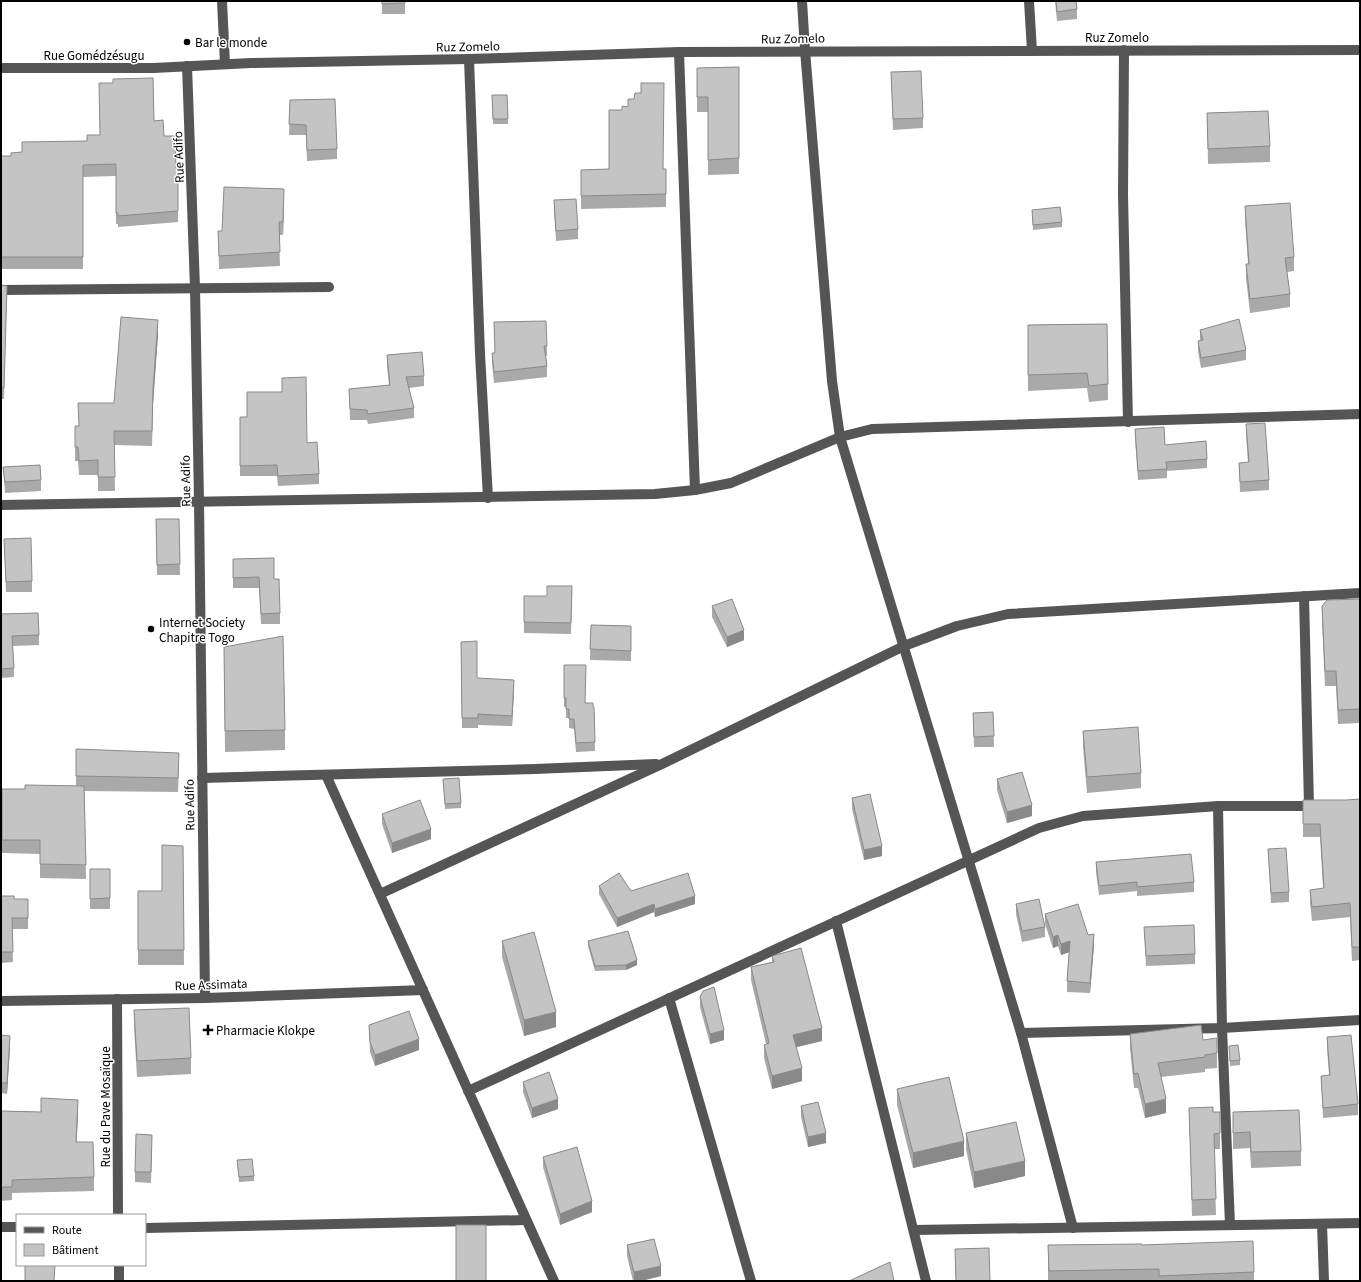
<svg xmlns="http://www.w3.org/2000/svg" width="1361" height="1282" font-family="'Source Sans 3',sans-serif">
  <rect width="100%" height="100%" fill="#fff"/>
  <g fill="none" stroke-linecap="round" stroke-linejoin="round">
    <g stroke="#555" stroke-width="10">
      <polyline points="222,1 225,64"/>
      <polyline points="802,1 805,50 832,381 840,437 1021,1033 1073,1228"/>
      <polyline points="1029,1 1032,51"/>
      <polyline points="1124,50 1123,195 1128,422"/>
      <polyline points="679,52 695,490"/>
      <polyline points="469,59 480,354 488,498"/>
      <polyline points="187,66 195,288 199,501 205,998"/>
      <polyline points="1,68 154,68 251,63 469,59 679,52 1360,50"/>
      <polyline points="1,290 329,287"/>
      <polyline points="1,505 655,494 695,490 731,483 840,437 872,429 1360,414"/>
      <polyline points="1304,596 1309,806"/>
      <polyline points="326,775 554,1281"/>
      <polyline points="202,778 535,769 656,764"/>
      <polyline points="1218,806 1222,1028 1230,1225"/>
      <polyline points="380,894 662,764 904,646 957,626 1008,614 1360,593"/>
      <polyline points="836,921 926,1281"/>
      <polyline points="669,998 751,1281"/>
      <polyline points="117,999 118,1215"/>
      <polyline points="1,1001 205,998 423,990"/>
      <polyline points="1021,1033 1222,1028 1360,1020"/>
      <polyline points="468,1091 1039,828 1083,816 1218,806 1316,806"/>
      <polyline points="1322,1224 1324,1281"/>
      <polyline points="1,1227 17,1227"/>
      <polyline points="145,1228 526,1220"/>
      <polyline points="914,1230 1360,1223"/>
      <polyline points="119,1265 119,1281"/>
    </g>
  </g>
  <g fill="#a9a9a9">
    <rect x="382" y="1" width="23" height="13"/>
    <polygon points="1055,1 1076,1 1077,9 1077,19 1057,21"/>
    <polygon points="739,67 739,174 708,175 708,112 697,112 697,68"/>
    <polygon points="891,72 923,118 923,128 893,130"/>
    <polygon points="492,95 507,95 508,124 493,124"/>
    <polygon points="290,100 337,149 337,159 307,161 306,135 289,135"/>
    <polygon points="1207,113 1270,146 1270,162 1208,164"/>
    <polygon points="154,121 164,136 176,168 178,168 178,222 118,227 118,224 116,224 116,176 83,177 83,269 1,269 1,156 11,156 22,152 87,141 100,135"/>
    <polygon points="609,169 663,169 666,194 666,207 581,209 581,170"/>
    <polygon points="554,200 578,229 578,239 556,241 554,211"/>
    <polygon points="284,203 283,235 279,235 280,266 219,269 218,231 222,231"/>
    <polygon points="1245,206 1294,257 1294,271 1287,272 1290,294 1290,307 1250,313 1246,278 1246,264 1248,264 1245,220"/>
    <polygon points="1032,210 1062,222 1062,227 1033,230"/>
    <polygon points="1,285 7,286 4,399 1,399"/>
    <polygon points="1107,324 1108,400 1089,402 1087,388 1028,391 1028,325"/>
    <polygon points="1200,330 1246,350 1246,360 1201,368 1198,351 1198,341 1200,341"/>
    <polygon points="158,334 153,404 152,446 114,445 115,491 98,491 98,475 79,475 78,461 75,461 75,426 78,426 114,403"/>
    <polygon points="547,346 547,356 546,356 547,366 547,377 494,383 492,363 492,353"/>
    <polygon points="387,355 424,376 424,386 409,388 414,408 414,418 368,424 367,420 350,420 349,389 389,385 387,366"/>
    <polygon points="240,417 307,443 319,474 319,484 278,486 277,476 240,476"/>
    <polygon points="1246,424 1269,480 1269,490 1240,492 1239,463 1248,463 1246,434"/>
    <polygon points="1135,429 1165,445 1207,459 1207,468 1167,471 1167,478 1138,480 1135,438"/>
    <polygon points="3,467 41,480 41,491 5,493"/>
    <polygon points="156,519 179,519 180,575 157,575"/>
    <polygon points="4,539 32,581 32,592 6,592"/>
    <polygon points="233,559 274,579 280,613 280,624 261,624 259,588 233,588"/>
    <polygon points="572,586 571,634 524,633 524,596 547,596"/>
    <polygon points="1360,599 1360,723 1338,724 1336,686 1325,686 1322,621 1322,606"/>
    <polygon points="712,606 744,640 727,647 712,617"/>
    <polygon points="1,614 39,635 39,645 13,646 14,677 1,678"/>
    <polygon points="591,625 631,626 631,661 590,660"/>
    <polygon points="461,642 477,678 514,690 512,726 478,725 478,728 462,728"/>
    <polygon points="224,647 285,730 285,750 225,752"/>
    <polygon points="564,665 586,703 593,707 594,707 595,751 576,752 574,729 569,728 569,718 566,718 566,707 564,707"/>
    <polygon points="993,712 994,747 974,747 973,713"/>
    <polygon points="1083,731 1141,773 1141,788 1087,793 1083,747"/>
    <polygon points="76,749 179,767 178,792 84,791 86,879 40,878 40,854 2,853 2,789 25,789 76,786"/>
    <polygon points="443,779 461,803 461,808 445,809"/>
    <polygon points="997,779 1032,816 1007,823 997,790"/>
    <polygon points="852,798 882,856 864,860 852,809"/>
    <polygon points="1360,799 1360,960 1352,961 1350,917 1312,921 1310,903 1310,890 1323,888 1320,837 1303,837 1303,800 1346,800"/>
    <polygon points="382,814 431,839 392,853 382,824"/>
    <polygon points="183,846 184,965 138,965 138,891 162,891"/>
    <polygon points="1268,849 1289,892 1289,902 1271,903"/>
    <polygon points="1096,862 1194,882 1194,892 1137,896 1137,891 1099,895 1096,872"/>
    <rect x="90" y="869" width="20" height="40"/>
    <polygon points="599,886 631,891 695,904 655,917 654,912 617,927 599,894"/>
    <polygon points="1,896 14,899 28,899 28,929 12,929 13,962 1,963"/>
    <polygon points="1016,904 1045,927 1045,937 1022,942 1016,914"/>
    <polygon points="1045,914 1088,935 1094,945 1090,993 1067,992 1067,981 1069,952 1061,955 1058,946 1053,948 1045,924"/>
    <polygon points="1144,927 1195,954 1195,964 1146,966"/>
    <polygon points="502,941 556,1027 524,1036 502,957"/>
    <polygon points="588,941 637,965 626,970 595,971 588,946"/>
    <polygon points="772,956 822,1041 796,1047 802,1081 772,1089 764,1058 764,1045 766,1044 751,980 751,967 772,962"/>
    <polygon points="700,997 724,1040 710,1044 700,1007"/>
    <polygon points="134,1010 191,1058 191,1074 137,1077 134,1026"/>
    <polygon points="369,1025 419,1050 375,1066 370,1052"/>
    <polygon points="1130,1034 1203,1040 1217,1053 1217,1068 1205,1069 1205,1072 1161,1077 1166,1113 1145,1118 1138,1088 1134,1088 1130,1048"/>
    <polygon points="1,1035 10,1046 7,1094 1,1093"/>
    <polygon points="1327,1037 1358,1104 1358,1115 1323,1118 1321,1076 1329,1075 1327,1048"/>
    <polygon points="1229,1046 1240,1060 1240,1065 1230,1066"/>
    <polygon points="523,1082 558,1109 532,1118 523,1092"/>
    <polygon points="897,1089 964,1156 913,1168 897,1105"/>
    <polygon points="801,1106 826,1143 808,1147 801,1117"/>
    <polygon points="1189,1108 1213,1112 1220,1133 1220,1149 1214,1149 1216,1215 1192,1216"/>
    <polygon points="1,1111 78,1113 76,1142 94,1177 94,1191 12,1193 12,1200 1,1201"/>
    <polygon points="1233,1112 1301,1151 1301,1166 1251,1168 1250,1148 1233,1149"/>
    <polygon points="966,1133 1025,1176 974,1188 966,1149"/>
    <polygon points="152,1145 151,1183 135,1182 135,1172"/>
    <polygon points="543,1157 592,1212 560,1225 543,1167"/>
    <polygon points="237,1160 254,1176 254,1181 239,1182"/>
    <polygon points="627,1245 661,1276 641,1281 633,1281 627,1256"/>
    <polygon points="1048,1245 1142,1245 1254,1272 1254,1281 1048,1281"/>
    <polygon points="955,1249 990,1281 956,1281"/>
  </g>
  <g fill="#898989">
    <polygon points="284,189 284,203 283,235 283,222"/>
    <polygon points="158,320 158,334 153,404 152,446 153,389"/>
    <polygon points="744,630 744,640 727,647 727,637"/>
    <polygon points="514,680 514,690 512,726 512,716"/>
    <polygon points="1032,805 1032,816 1007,823 1007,812"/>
    <polygon points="431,829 431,839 392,853 392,843"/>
    <polygon points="882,846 882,856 864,860 864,850"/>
    <polygon points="695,896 695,904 655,917 655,909"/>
    <polygon points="654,904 654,912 617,927 617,918"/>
    <polygon points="1094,934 1094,945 1090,993 1090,983"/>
    <polygon points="1058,935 1058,946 1053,948 1053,937"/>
    <polygon points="1070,941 1070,952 1061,955 1061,944"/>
    <polygon points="637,960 637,965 626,970 626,965"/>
    <polygon points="556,1012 556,1027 524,1036 524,1020"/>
    <polygon points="822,1028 822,1041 793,1048 793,1035"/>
    <polygon points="724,1030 724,1040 710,1044 710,1034"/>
    <polygon points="10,1036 10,1046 7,1094 7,1083"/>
    <polygon points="419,1039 419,1050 375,1066 375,1055"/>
    <polygon points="802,1068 802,1081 772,1089 772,1076"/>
    <polygon points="558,1099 558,1109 532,1118 532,1108"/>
    <polygon points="1166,1099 1166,1113 1145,1118 1145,1104"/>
    <polygon points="78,1100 78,1113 76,1156 76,1142"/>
    <polygon points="826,1133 826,1143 808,1147 808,1137"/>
    <polygon points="964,1141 964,1156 913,1168 913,1153"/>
    <polygon points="1025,1161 1025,1176 974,1188 974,1172"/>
    <polygon points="592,1201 592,1212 560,1225 560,1214"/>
    <polygon points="661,1266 661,1276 641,1281 634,1281 634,1272"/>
  </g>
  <g fill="#c4c4c4" stroke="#898989">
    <polygon points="382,1 405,1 405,3 382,4"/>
    <polygon points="1056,1 1076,1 1077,9 1057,12"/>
    <polygon points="739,67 739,158 708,160 708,97 697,97 697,68"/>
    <polygon points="921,71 923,118 893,119 891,72"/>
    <polygon points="153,78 154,121 163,120 164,136 175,136 176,168 178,168 178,211 118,216 118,213 116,213 116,164 83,165 83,257 1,257 1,156 11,156 11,153 22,152 22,142 87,141 87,135 100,135 99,83 113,83 113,79"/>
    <polygon points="641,83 664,83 663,169 666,169 666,194 581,196 581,170 609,169 609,110 622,110 622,106 628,107 628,99 634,99 635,93 641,93"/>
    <polygon points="492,95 507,95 508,119 493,119"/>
    <polygon points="335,99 337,149 307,150 306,125 289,124 290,100"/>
    <polygon points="1268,111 1270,146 1208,149 1207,113"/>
    <polygon points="224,187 284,189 283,222 279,222 280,252 219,256 218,231 222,231"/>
    <polygon points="576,199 578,229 556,231 554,200"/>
    <polygon points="1290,203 1294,257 1285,258 1290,294 1250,299 1246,264 1249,264 1245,206"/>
    <polygon points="1060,207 1062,222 1033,225 1032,210"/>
    <polygon points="1,285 7,286 4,388 1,388"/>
    <polygon points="121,317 158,320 153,389 152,431 114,431 115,477 98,477 98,460 79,461 78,447 75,447 75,426 79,426 78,403 114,403"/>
    <polygon points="1239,319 1246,350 1201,358 1198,341 1203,340 1200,330"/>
    <polygon points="546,321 547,346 544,346 547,366 494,372 492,353 495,353 494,322"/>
    <polygon points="1107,324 1108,384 1089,386 1087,373 1028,375 1028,325"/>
    <polygon points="422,352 424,376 406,377 414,408 368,414 367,410 350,409 349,389 390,385 387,355"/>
    <polygon points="306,377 307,443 317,442 319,474 278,476 277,465 240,466 240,417 247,417 247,392 282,392 282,378"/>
    <polygon points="1265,423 1269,480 1240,482 1239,463 1249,462 1246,424"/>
    <polygon points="1164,427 1165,445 1206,441 1207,459 1166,462 1167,469 1138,471 1135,429"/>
    <polygon points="40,465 41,480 5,482 3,467"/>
    <polygon points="156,519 179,519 180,564 157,565"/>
    <polygon points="31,538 32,581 6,582 4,539"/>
    <polygon points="274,558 274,579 279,579 280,613 261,614 259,577 233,578 233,559"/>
    <polygon points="547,586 572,586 571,623 524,622 524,596 547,596"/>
    <polygon points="732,599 744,630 727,637 712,606"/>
    <polygon points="1360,599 1360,709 1338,710 1336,671 1325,671 1322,606 1327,600"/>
    <polygon points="38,613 39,635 12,636 14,668 1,669 1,614"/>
    <polygon points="591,625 631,626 631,651 590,649"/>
    <polygon points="283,636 285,730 225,731 224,647"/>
    <polygon points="477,641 477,678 514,680 512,716 478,714 478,718 462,718 461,642"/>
    <polygon points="564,665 586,665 585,703 593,703 593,707 594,707 595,742 576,743 574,719 569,719 569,709 566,709 566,698 564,698"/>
    <polygon points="993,712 994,736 974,737 973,713"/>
    <polygon points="1138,727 1141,773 1087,777 1083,731"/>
    <polygon points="76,749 179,753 178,778 76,776"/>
    <polygon points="1022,772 1032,805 1007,812 997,779"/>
    <polygon points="459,778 461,803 445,804 443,779"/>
    <polygon points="25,785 84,786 86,865 40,864 40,840 2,840 2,789 25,789"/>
    <polygon points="870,794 882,846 864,850 852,798"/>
    <polygon points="1360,799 1360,947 1352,947 1350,903 1312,907 1310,890 1324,888 1320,824 1303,824 1303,800 1346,800"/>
    <polygon points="420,800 431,829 392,843 382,814"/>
    <polygon points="162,845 183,846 184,950 138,950 138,891 162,891"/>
    <polygon points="1286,848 1289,892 1271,893 1268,849"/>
    <polygon points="1191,854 1194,882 1137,887 1137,882 1099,886 1096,862"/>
    <polygon points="90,869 110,869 110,898 90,899"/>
    <polygon points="619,873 631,891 688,873 695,896 655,909 654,904 617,918 599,886"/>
    <polygon points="1,896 14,896 14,899 28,899 28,918 12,918 13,952 1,952"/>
    <polygon points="1039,899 1045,927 1022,931 1016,904"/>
    <polygon points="1078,904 1088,935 1094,934 1090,983 1067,981 1070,941 1061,944 1058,935 1053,937 1045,914"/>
    <polygon points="1194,925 1195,954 1146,956 1144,927"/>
    <polygon points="628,931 637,960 626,965 595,966 588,941"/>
    <polygon points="534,932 556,1012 524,1020 502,941"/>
    <polygon points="801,948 822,1028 793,1035 802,1068 772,1076 764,1045 769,1043 751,967 774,962 772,956"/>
    <polygon points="714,987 724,1030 710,1034 700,997 703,991"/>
    <polygon points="189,1008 191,1058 137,1061 134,1010"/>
    <polygon points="409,1011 419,1039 375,1055 370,1042 369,1025"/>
    <polygon points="1201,1025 1203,1040 1217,1038 1217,1053 1205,1055 1205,1057 1158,1063 1166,1099 1145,1104 1138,1073 1134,1074 1130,1034"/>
    <polygon points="1,1035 10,1036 7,1083 1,1083"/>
    <polygon points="1351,1035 1358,1104 1323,1108 1321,1076 1330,1075 1327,1037"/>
    <polygon points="1238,1045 1240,1060 1230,1061 1229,1046"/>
    <polygon points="549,1072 558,1099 532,1108 523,1082"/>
    <polygon points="949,1077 964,1141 913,1153 897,1089"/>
    <polygon points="41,1098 78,1100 76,1142 93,1142 94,1177 12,1180 12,1187 1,1187 1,1111 41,1112"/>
    <polygon points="818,1102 826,1133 808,1137 801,1106"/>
    <polygon points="1213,1107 1213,1112 1220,1112 1220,1133 1214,1134 1216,1199 1192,1200 1189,1108"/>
    <polygon points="1299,1110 1301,1151 1251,1152 1250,1132 1233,1133 1233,1112"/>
    <polygon points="1016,1122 1025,1161 974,1172 966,1133"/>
    <polygon points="136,1134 152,1135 151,1172 135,1172"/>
    <polygon points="577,1147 592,1201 560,1214 543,1157"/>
    <polygon points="252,1159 254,1176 239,1177 237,1160"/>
    <rect x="456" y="1225" width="30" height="56"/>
    <polygon points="654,1239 661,1266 634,1272 627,1245"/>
    <polygon points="1253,1241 1254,1272 1159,1276 1159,1269 1049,1271 1048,1245 1142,1244 1142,1245"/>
    <polygon points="989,1248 990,1281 956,1281 955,1249"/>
    <polygon points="890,1262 894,1281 849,1281"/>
    <polygon points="25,1265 55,1265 54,1281 25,1281"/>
  </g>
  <g fill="#000" stroke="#fff" stroke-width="1.5">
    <circle cx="187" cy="42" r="4"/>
    <circle cx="151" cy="629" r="4"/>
    <path d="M206 1024h4v4h4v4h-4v4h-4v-4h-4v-4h4z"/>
  </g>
  <g text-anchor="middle" stroke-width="3" stroke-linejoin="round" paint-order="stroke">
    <g font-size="13" fill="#000" stroke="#fff">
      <text x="1117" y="42">Ruz Zomelo</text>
      <text transform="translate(793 38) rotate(-1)" y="5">Ruz Zomelo</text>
      <text transform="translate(468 46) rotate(-1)" y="5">Ruz Zomelo</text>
      <text x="94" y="60">Rue Gomédzésugu</text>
      <text transform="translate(178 157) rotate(-92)" y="5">Rue Adifo</text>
      <text transform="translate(185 481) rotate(-91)" y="5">Rue Adifo</text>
      <text transform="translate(189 805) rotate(-91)" y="5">Rue Adifo</text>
      <text transform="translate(211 984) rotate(-2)" y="5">Rue Assimata</text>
      <text transform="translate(105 1107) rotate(-90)" y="5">Rue du Pave Mosaïque</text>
    </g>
    <g font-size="13" fill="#000" stroke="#fff" text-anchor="start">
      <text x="195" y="47">Bar le monde</text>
      <text x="159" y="627">Internet Society<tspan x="159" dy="15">Chapitre Togo</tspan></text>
      <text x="216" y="1035">Pharmacie Klokpe</text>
    </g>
  </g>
  <rect width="1361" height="1282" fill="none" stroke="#000000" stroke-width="4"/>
  <rect x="16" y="1214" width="130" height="52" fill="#ffffff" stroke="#999999"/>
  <rect x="24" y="1227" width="20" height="6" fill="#555555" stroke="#999999"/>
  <text x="52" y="1234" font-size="12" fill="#000000">Route</text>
  <rect x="24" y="1244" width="20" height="12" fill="#c4c4c4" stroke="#999999"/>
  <text x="52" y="1254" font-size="12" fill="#000000">Bâtiment</text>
</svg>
